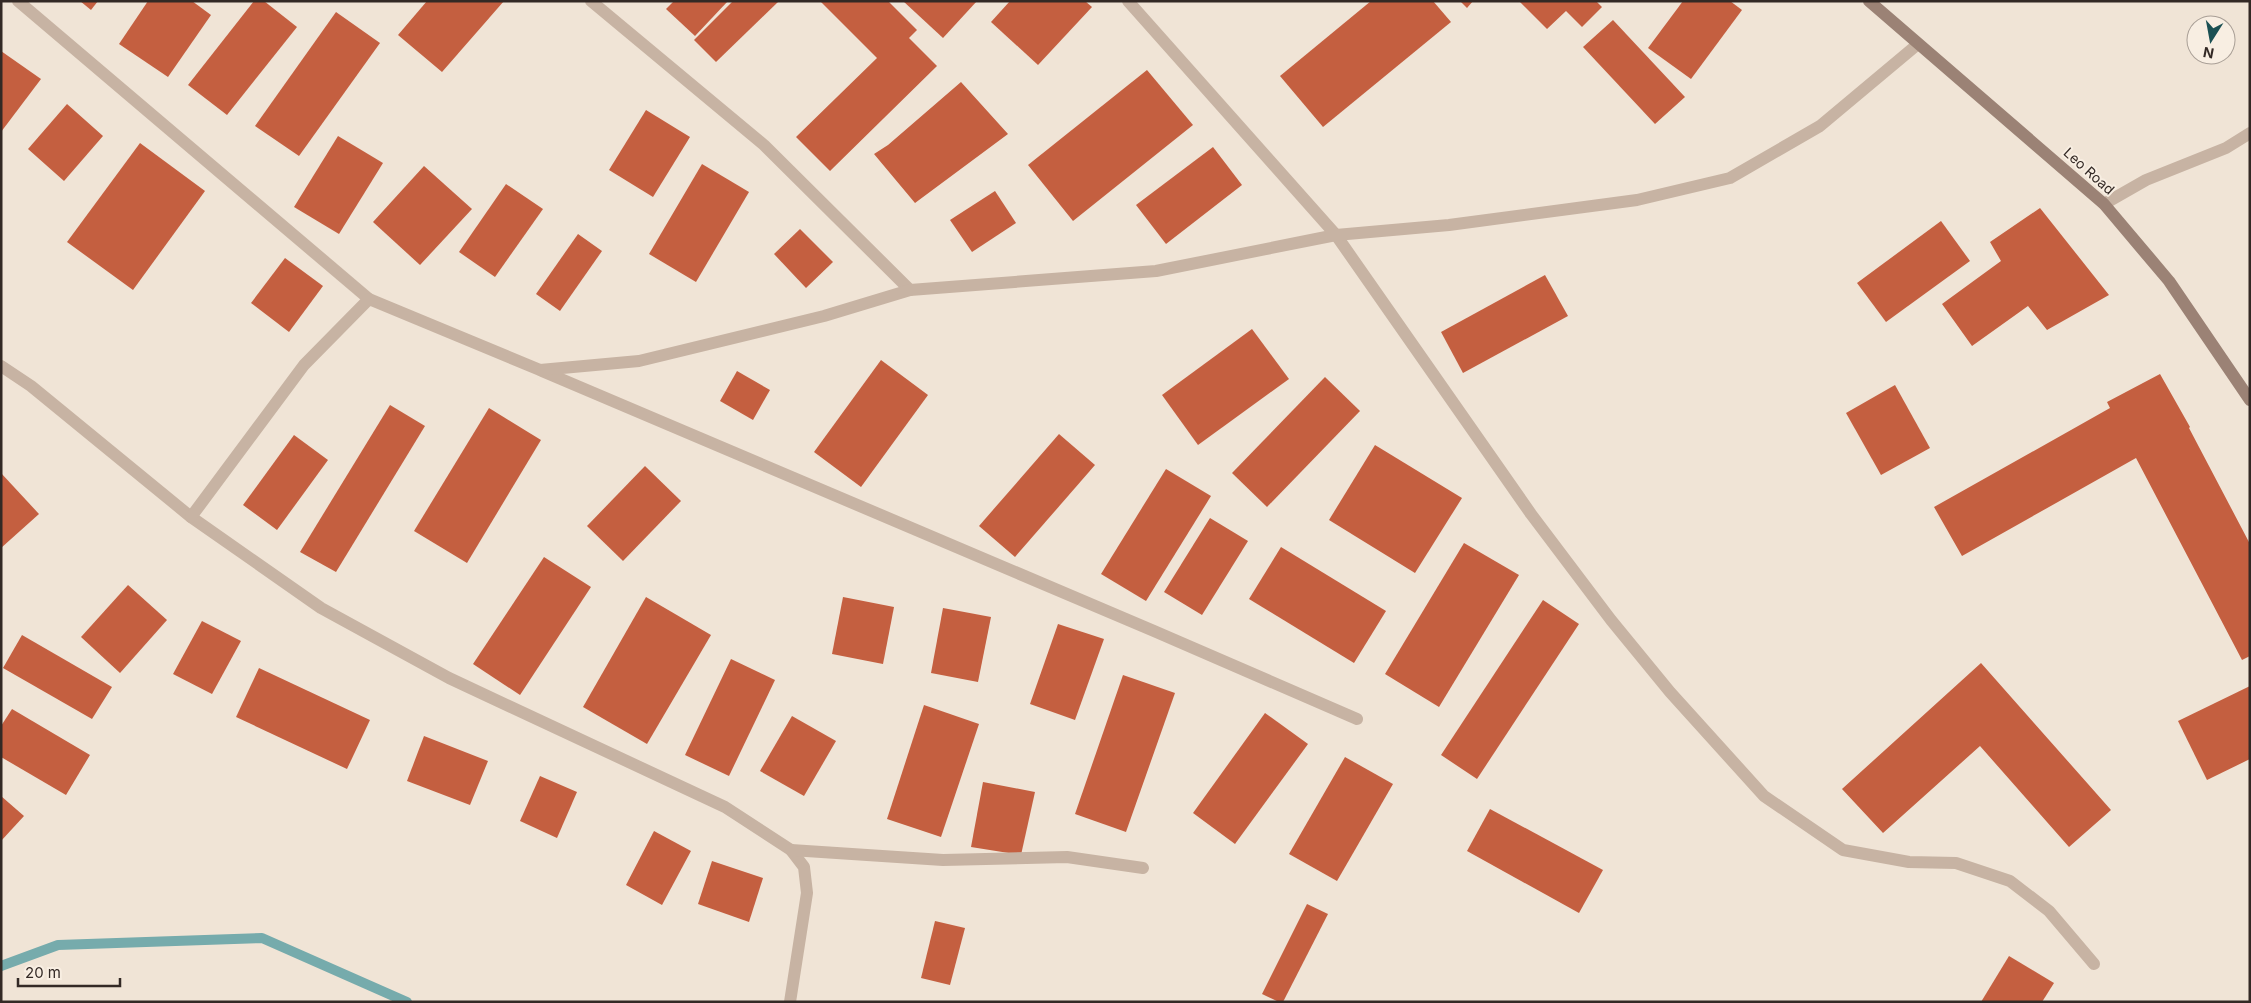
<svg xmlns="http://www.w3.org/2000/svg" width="2251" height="1003" font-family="Inter,sans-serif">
  <rect width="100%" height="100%" fill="#f0e4d6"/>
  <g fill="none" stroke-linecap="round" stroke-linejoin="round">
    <polyline stroke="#76abac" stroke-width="10" points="1,966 58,945 262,938 407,1002"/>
  </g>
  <g fill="#c45f40">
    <polygon points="80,1 98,1 91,10"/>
    <polygon points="148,1 192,1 211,15 168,77 119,44"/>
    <polygon points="254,1 264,1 297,27 227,115 188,85"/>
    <polygon points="427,1 504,1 442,72 398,35"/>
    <polygon points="674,1 728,1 695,36 666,9"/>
    <polygon points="733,1 779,1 716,62 694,40"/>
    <polygon points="820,1 888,1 917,30 909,38 937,66 830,171 796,137 877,58"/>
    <polygon points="903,1 977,1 943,38"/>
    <polygon points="1010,1 1085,1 1092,7 1038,65 991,22"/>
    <polygon points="1371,1 1433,1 1451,22 1323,127 1280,76"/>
    <polygon points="1460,1 1473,1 1467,8"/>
    <polygon points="1519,1 1596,1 1602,7 1582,27 1566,11 1547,29"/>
    <polygon points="1683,1 1730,1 1742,10 1691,79 1648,48"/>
    <polygon points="336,12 380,43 299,156 255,126"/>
    <polygon points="1613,20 1685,97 1655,124 1583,47"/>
    <polygon points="1,51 41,79 1,132"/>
    <polygon points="1147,70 1193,125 1073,221 1028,165"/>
    <polygon points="961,82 1008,134 915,203 874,154 888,145"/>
    <polygon points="67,104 103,136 64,181 28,149"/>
    <polygon points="646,110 690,137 653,197 609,170"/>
    <polygon points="338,136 383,163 339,234 294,207"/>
    <polygon points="140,143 205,191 133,290 67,242"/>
    <polygon points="1213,147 1242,185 1166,244 1136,205"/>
    <polygon points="702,164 749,192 696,282 649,254"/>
    <polygon points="424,166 472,209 420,265 373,222"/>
    <polygon points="506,184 543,209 495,277 459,252"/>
    <polygon points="995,191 1016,223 972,252 950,220"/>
    <polygon points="2040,208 2109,295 2047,330 2028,306 1972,346 1942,304 2001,261 1990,242"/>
    <polygon points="1941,221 1970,261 1886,322 1857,283"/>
    <polygon points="800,229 833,262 806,288 774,254"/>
    <polygon points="578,234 602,251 560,311 536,294"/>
    <polygon points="285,258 323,286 289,332 251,303"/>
    <polygon points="1545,275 1568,316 1463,373 1441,332"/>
    <polygon points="1252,329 1289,379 1198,445 1162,395"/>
    <polygon points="881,360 928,395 861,487 814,452"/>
    <polygon points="737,371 770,390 753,420 720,401"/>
    <polygon points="2160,374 2190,427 2189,428 2250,544 2250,656 2242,660 2136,458 1962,556 1934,507 2110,408 2107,402"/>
    <polygon points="1325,377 1360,411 1267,507 1232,473"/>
    <polygon points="1895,385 1930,448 1881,475 1846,413"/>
    <polygon points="390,405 425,426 336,572 300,552"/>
    <polygon points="489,408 541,440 467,563 414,531"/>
    <polygon points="1059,434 1095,465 1015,557 979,526"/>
    <polygon points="294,435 328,460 277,530 243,505"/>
    <polygon points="1375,445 1462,498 1415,573 1329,520"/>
    <polygon points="645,466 681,501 623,561 587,526"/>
    <polygon points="1166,469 1211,496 1146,601 1101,574"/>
    <polygon points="1,473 39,514 1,548"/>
    <polygon points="1210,518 1248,541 1202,615 1164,592"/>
    <polygon points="1464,543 1519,575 1439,707 1385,674"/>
    <polygon points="1281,547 1386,611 1354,663 1249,599"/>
    <polygon points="544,557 591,587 520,695 473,664"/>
    <polygon points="128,585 167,620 120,673 81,637"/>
    <polygon points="646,597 711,635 647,744 583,707"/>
    <polygon points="843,597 894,607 883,664 832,654"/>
    <polygon points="1543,600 1579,624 1477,779 1441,755"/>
    <polygon points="943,608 991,617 978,682 931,673"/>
    <polygon points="202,621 241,641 212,694 173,674"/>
    <polygon points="1058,624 1104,639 1075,720 1030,704"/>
    <polygon points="22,635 112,687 92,719 3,668"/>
    <polygon points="731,659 775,680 729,776 685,755"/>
    <polygon points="1981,663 2111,810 2069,847 1980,746 1883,833 1842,789"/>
    <polygon points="259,668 370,720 347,769 236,717"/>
    <polygon points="1123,675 1175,693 1126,832 1075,814"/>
    <polygon points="2250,686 2250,759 2207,780 2178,721"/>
    <polygon points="924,705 979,724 941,837 887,819"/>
    <polygon points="12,709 90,755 66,795 1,757 1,726"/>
    <polygon points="1265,713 1308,744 1235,844 1193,813"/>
    <polygon points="792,716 836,741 804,796 760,771"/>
    <polygon points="424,736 488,761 470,805 407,781"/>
    <polygon points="1345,757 1393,784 1337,881 1289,854"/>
    <polygon points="540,776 577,792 557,838 520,821"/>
    <polygon points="983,782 1035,792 1021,855 971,847"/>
    <polygon points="1,796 24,816 1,841"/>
    <polygon points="1490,809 1603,870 1579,913 1467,851"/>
    <polygon points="654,831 691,851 662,905 626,885"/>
    <polygon points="712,861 763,878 749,922 698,904"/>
    <polygon points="1307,904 1328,914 1283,1002 1279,1002 1262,994"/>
    <polygon points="935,921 965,928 950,985 921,978"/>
    <polygon points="2009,956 2054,983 2042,1002 1981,1002"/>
  </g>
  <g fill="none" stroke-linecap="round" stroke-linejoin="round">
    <g stroke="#c7b3a3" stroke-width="12">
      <polyline points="18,1 369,299"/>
      <polyline points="591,1 764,145 910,290"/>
      <polyline points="1128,1 1336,235 1531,514 1611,620 1670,692 1764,796 1843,850 1909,862 1956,863 2010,881 2049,911 2094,964"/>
      <polyline points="2104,204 2146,180 2226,148 2250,133"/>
      <polyline points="1,366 31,386 191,517 321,608 449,678 725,807 791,850 804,867 807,893 790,1002"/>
      <polyline points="542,371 1154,631 1357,719"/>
      <polyline points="191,517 304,365 369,299 540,370 639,361 824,316 910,290 1156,271 1336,235 1449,225 1637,200 1730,178 1820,126 1918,44"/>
      <polyline points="791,850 943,860 1067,857 1143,868"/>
    </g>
    <polyline stroke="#9b8275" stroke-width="12" points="1869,1 2104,204 2169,281 2250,400"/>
  </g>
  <g text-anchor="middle" stroke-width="4" stroke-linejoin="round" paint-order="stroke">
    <g font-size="14" fill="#332925" stroke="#f8eee2">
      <text transform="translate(2089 171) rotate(42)" y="5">Leo Road</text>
    </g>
  </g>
  <rect width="2251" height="1003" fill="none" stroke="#332925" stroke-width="5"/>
  <g transform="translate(2211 40) rotate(191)"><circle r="24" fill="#f8eee2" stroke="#a99f96"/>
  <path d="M0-4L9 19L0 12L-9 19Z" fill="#1b5053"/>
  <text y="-8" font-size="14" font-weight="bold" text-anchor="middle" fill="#332925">N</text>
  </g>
  <path d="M18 978v8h102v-8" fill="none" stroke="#332925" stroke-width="2.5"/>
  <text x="25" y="978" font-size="15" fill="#332925" stroke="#f8eee2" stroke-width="4" paint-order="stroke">20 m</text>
</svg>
